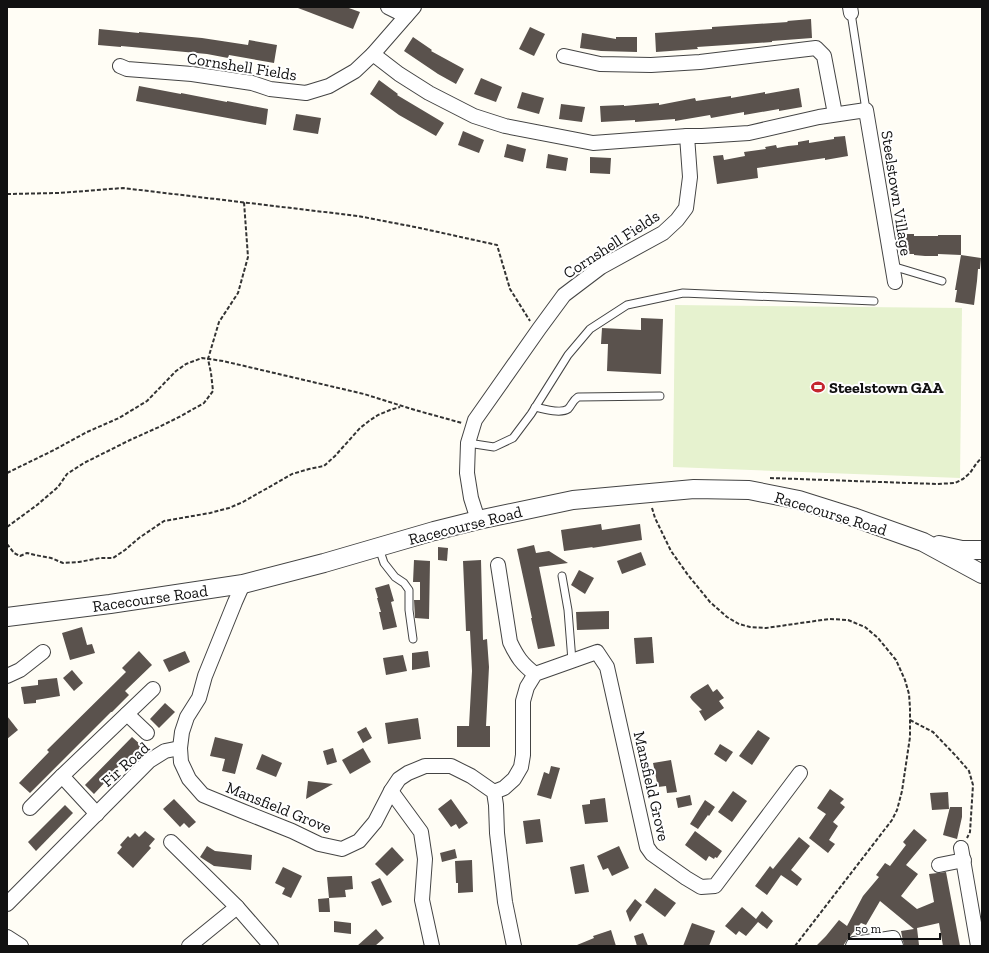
<svg xmlns="http://www.w3.org/2000/svg" width="989" height="953" font-family="'Zilla Slab',serif">
  <rect width="100%" height="100%" fill="#fffdf5"/>
  <polygon fill="#e6f2cf" points="675,305 962,308 960,478 673,467"/>
  <g fill="#5a524d">
    <polygon points="298,7 346,7 360,12 353,29 298,8"/>
    <polygon points="811,19 812,38 772,41 772,42 697,47 698,49 656,52 655,33 712,29 712,27 788,22 787,21"/>
    <polygon points="530,27 545,34 534,56 519,49"/>
    <polygon points="99,29 139,33 139,32 202,38 248,45 249,40 277,45 274,63 229,55 228,58 207,54 121,46 121,47 98,45"/>
    <polygon points="582,33 616,39 616,37 637,37 637,52 601,51 580,48"/>
    <polygon points="413,37 432,50 431,51 464,69 456,84 438,74 404,51"/>
    <polygon points="481,78 502,87 496,102 474,94"/>
    <polygon points="379,80 398,94 397,95 444,123 436,136 399,115 370,94"/>
    <polygon points="139,86 181,94 181,93 227,102 227,101 268,109 266,125 136,101"/>
    <polygon points="799,88 802,107 779,111 779,109 744,115 744,112 711,118 710,115 675,121 675,119 635,122 635,120 601,122 600,106 624,105 624,106 659,103 659,105 695,98 696,101 731,96 731,98 765,92 765,94"/>
    <polygon points="522,92 544,98 539,114 517,108"/>
    <polygon points="561,104 585,107 582,122 559,119"/>
    <polygon points="296,114 321,118 318,134 293,130"/>
    <polygon points="463,131 484,140 479,153 458,145"/>
    <polygon points="845,136 848,156 825,160 825,158 757,168 758,178 717,184 713,156 723,155 724,160 745,156 744,152 766,149 765,147 776,145 777,148 788,146 798,145 798,142 809,140 809,143 834,139 834,137"/>
    <polygon points="507,144 526,149 523,162 504,157"/>
    <polygon points="548,154 568,158 566,171 546,168"/>
    <polygon points="590,157 611,158 610,174 590,173"/>
    <polygon points="902,234 914,234 914,236 938,236 938,235 961,235 961,255 938,254 938,256 925,256 914,255 914,254 902,254"/>
    <polygon points="961,255 981,258 980,269 978,269 977,281 974,305 955,302 957,290 955,290"/>
    <polygon points="641,318 663,319 661,374 607,371 608,344 601,344 602,328 641,330"/>
    <polygon points="601,524 602,530 640,524 642,540 592,548 593,547 564,551 561,530"/>
    <polygon points="534,545 536,553 549,551 568,563 539,567 555,646 538,649 531,618 532,618 517,549"/>
    <polygon points="438,547 448,548 447,561 438,560"/>
    <polygon points="641,552 646,565 622,574 617,561"/>
    <polygon points="414,560 430,561 429,619 415,618 414,600 420,600 420,582 413,582"/>
    <polygon points="481,560 483,640 487,639 489,667 486,726 490,726 490,747 457,747 457,726 469,726 472,671 470,631 466,631 463,561"/>
    <polygon points="579,570 594,578 585,594 571,585"/>
    <polygon points="389,584 394,601 391,602 397,627 383,630 379,612 381,612 377,598 378,598 375,588"/>
    <polygon points="609,611 609,629 577,630 576,612"/>
    <polygon points="82,627 87,645 92,644 95,653 70,660 62,633"/>
    <polygon points="652,637 654,663 636,664 634,638"/>
    <polygon points="139,651 152,665 125,691 129,695 112,712 111,712 30,793 19,783 49,752 47,750 126,672 122,668"/>
    <polygon points="185,651 190,662 169,672 163,660"/>
    <polygon points="428,651 430,667 412,670 412,653"/>
    <polygon points="403,655 407,671 386,675 383,658"/>
    <polygon points="72,670 83,683 74,691 63,678"/>
    <polygon points="57,678 60,696 36,700 36,703 24,704 21,687 38,685 38,680"/>
    <polygon points="708,684 713,692 717,689 724,698 719,701 724,708 705,721 699,711 702,710 692,700 690,697 692,694"/>
    <polygon points="165,703 175,712 159,728 150,719"/>
    <polygon points="7,716 18,730 7,739"/>
    <polygon points="418,718 421,739 388,744 385,723"/>
    <polygon points="366,727 372,738 363,743 357,732"/>
    <polygon points="758,730 770,738 752,765 739,756"/>
    <polygon points="132,737 142,746 126,761 125,760 111,774 107,779 108,779 94,794 85,785"/>
    <polygon points="215,737 243,744 235,774 222,771 225,759 210,756"/>
    <polygon points="720,744 733,752 726,762 714,754"/>
    <polygon points="333,748 337,762 327,765 323,751"/>
    <polygon points="363,748 371,762 350,774 342,760"/>
    <polygon points="262,754 282,763 276,777 256,769"/>
    <polygon points="671,760 677,792 667,793 666,786 658,787 653,763"/>
    <polygon points="551,766 560,768 551,799 537,795 544,772 549,774"/>
    <polygon points="308,781 333,784 306,799"/>
    <polygon points="830,789 844,799 840,803 845,807 833,822 838,826 829,840 835,844 828,853 809,838 826,814 817,808"/>
    <polygon points="733,791 747,801 732,822 718,812"/>
    <polygon points="948,792 949,809 932,810 930,793"/>
    <polygon points="690,795 692,805 678,808 676,798"/>
    <polygon points="605,798 608,822 585,824 582,805 590,804 590,800"/>
    <polygon points="174,799 196,822 189,828 184,823 180,827 163,809"/>
    <polygon points="451,799 468,823 459,829 456,824 451,827 438,809"/>
    <polygon points="705,800 715,807 709,816 708,815 698,829 690,824"/>
    <polygon points="65,805 73,813 36,851 28,842"/>
    <polygon points="950,807 962,807 962,817 957,839 943,835"/>
    <polygon points="540,819 543,842 526,844 523,821"/>
    <polygon points="914,829 927,840 906,865 918,874 901,896 917,909 934,902 929,874 946,872 960,946 943,946 939,923 917,928 919,945 904,946 901,931 914,929 880,901 866,925 861,923 847,940 843,946 816,946 826,936 839,920 847,926 863,896 879,877 876,875 885,863 890,866 906,845 903,842"/>
    <polygon points="145,831 155,839 149,846 151,848 133,868 117,853 122,847 120,845 128,836 130,838 135,833 139,837"/>
    <polygon points="695,831 722,851 717,858 715,857 714,859 709,856 706,861 685,845"/>
    <polygon points="799,837 810,846 791,870 802,879 797,886 781,875 767,895 755,886 770,866 773,869"/>
    <polygon points="207,846 215,851 252,855 251,870 214,866 200,857"/>
    <polygon points="619,846 629,868 612,876 608,868 603,870 597,856"/>
    <polygon points="392,847 404,860 387,876 375,864"/>
    <polygon points="455,849 457,858 442,862 440,853"/>
    <polygon points="472,860 473,892 458,893 458,883 456,883 455,861"/>
    <polygon points="584,864 589,892 575,894 570,867"/>
    <polygon points="283,867 302,876 291,898 282,894 285,888 275,883"/>
    <polygon points="352,876 353,889 345,890 346,897 329,898 330,912 319,912 318,899 329,898 327,877"/>
    <polygon points="380,878 392,902 382,906 371,882"/>
    <polygon points="655,888 676,903 665,917 645,902"/>
    <polygon points="635,899 642,905 630,922 626,911"/>
    <polygon points="742,907 756,919 762,911 773,921 767,929 758,922 746,936 739,931 736,935 725,926"/>
    <polygon points="334,921 351,923 351,934 334,932"/>
    <polygon points="692,923 715,931 709,946 683,946"/>
    <polygon points="376,929 384,938 375,946 357,946"/>
    <polygon points="611,930 616,946 577,946 577,945 594,938 593,936"/>
    <polygon points="643,933 648,946 637,946 634,936"/>
  </g>
  <g fill="none" stroke-linecap="round" stroke-linejoin="round">
    <g stroke="#444" stroke-width="9">
      <g id="service">
        <polyline points="851,13 866,110"/>
        <polyline points="892,266 942,281"/>
        <path d="M535,407C543,409 561,414 568,409C572,405 572,401 578,397L660,396"/>
        <polyline points="468,443 494,447 513,438 531,414 568,355 590,329 627,305 683,293 874,301"/>
        <polyline points="379,548 384,563 395,577 404,583 409,590 409,610 413,639"/>
        <polyline points="562,576 568,610 572,661"/>
      </g>
    </g>
    <g stroke="#444" stroke-width="16">
      <g id="minor">
        <polyline points="388,7 406,16"/>
        <polyline points="850,7 851,13"/>
        <polyline points="373,54 414,7"/>
        <polyline points="564,56 600,64 651,65 700,62 816,48 824,56 835,114"/>
        <polyline points="120,66 127,69 192,74 252,83 270,89 306,93 329,86 355,71 373,54 399,74 429,93 474,116 505,126 593,143 687,136 702,136 749,133 819,117 866,110 895,282"/>
        <polyline points="478,520 471,498 467,473 468,443 475,420 539,329 564,295 601,267 663,233 677,220 686,208 690,177 687,136"/>
        <path d="M498,565L510,642C517,657 522,664 535,674"/>
        <polyline points="243,584 235,602 205,676 199,698 187,717 182,732 180,748 181,762 189,779 203,795 242,811 292,831 319,844 342,849 359,841 375,822 391,791 399,779 408,773 425,766 451,766 471,776 494,792 496,805 497,833 505,902 514,946"/>
        <polyline points="7,676 20,670 43,652"/>
        <polyline points="127,714 147,733"/>
        <polyline points="62,776 97,814"/>
        <polyline points="391,791 421,832 425,859 422,900 432,946"/>
        <polyline points="494,792 504,788 514,779 521,767 523,755 523,701 527,687 535,674 597,652 607,667 647,847 652,854 686,878 701,887 715,886 800,773"/>
        <polyline points="30,808 62,776 153,689"/>
        <polyline points="171,842 237,907 271,946"/>
        <polyline points="961,848 978,946"/>
        <polyline points="939,865 964,860"/>
        <polyline points="7,904 149,761 165,751 180,748"/>
        <polyline points="7,937 21,946"/>
        <polyline points="189,946 237,907"/>
        <polyline points="853,946 854,944 893,938 896,946"/>
      </g>
    </g>
    <g stroke="#444" stroke-width="20">
      <g id="tertiary">
        <polyline points="939,545 962,550 982,550"/>
        <polyline points="7,617 110,604 243,584 324,563 434,531 478,520 573,500 694,489 749,490 799,500 853,517 923,542 982,574"/>
      </g>
    </g>
    <g stroke="#333" stroke-width="2" stroke-dasharray="4 2" stroke-linecap="butt">
      <polyline points="7,194 59,193 123,188 358,216 420,228 497,245 510,289 530,321"/>
      <polyline points="7,473 54,450 87,432 119,418 147,401 176,371 186,364 202,358 223,361 364,394 415,410 462,423"/>
      <polyline points="770,478 937,484 955,483 963,479 970,473 976,464 982,457"/>
      <polyline points="652,508 655,518 671,551 688,575 710,602 727,617 739,624 750,627 766,628 829,619 848,620 865,627 878,638 896,660 905,680 909,694 910,708 910,737 902,791 897,810 892,820 885,829 795,946"/>
      <polyline points="7,527 37,505 58,487 67,474 84,463 130,440 159,427 181,416 204,403 213,391 211,373 208,359 219,322 238,293 248,257 244,202"/>
      <polyline points="7,544 14,553 20,556 27,553 35,555 51,558 63,563 79,562 100,558 113,558 125,550 139,538 164,521 210,513 229,508 243,502 292,474 309,469 324,466 335,456 360,428 369,421 378,415 390,410 400,407"/>
      <polyline points="910,720 933,732 956,756 969,771 973,785 970,832 967,838"/>
    </g>
    <use href="#service" stroke="#fff" stroke-width="7"/>
    <use href="#minor" stroke="#fff" stroke-width="14"/>
    <use href="#tertiary" stroke="#fff" stroke-width="18"/>
  </g>
  <defs>
    <g id="stadium-bare" transform="scale(1.08)"><path d="M0-5a6.5 5 0 1 0 0 10a6.5 5 0 1 0 0-10ZM-3.5-1.8h7v3.6h-7Z" fill="#c4262e" stroke="#fff" stroke-width="2.5" paint-order="stroke"/></g>
  </defs>
  <g fill-rule="evenodd">
    <use href="#stadium-bare" x="818" y="387"/>
  </g>
  <g text-anchor="middle" stroke-width="4" stroke-linejoin="round" paint-order="stroke">
    <g font-size="16" fill="#111" stroke="#fff">
      <text transform="translate(242 66) rotate(9)" y="6">Cornshell Fields</text>
      <text transform="translate(897 193) rotate(81)" y="6">Steelstown Village</text>
      <text transform="translate(611 244) rotate(-33)" y="6">Cornshell Fields</text>
      <text transform="translate(831 513) rotate(17)" y="6">Racecourse Road</text>
      <text transform="translate(465 525) rotate(-14)" y="6">Racecourse Road</text>
      <text transform="translate(150 598) rotate(-8)" y="6">Racecourse Road</text>
      <text transform="translate(125 764) rotate(-42)" y="6">Fir Road</text>
      <text transform="translate(652 786) rotate(77)" y="6">Mansfield Grove</text>
      <text transform="translate(279 807) rotate(22)" y="6">Mansfield Grove</text>
    </g>
    <g font-size="16" font-weight="bold" fill="#111" stroke="#fff" text-anchor="start">
      <text x="829" y="393">Steelstown GAA</text>
    </g>
  </g>
  <rect width="989" height="953" fill="none" stroke="#111111" stroke-width="16"/>
  <path d="M849 933v6h91v-6" fill="none" stroke="#111111" stroke-width="2"/>
  <text x="855" y="933" font-size="12" fill="#111111" stroke="#ffffff" stroke-width="3" paint-order="stroke">50 m</text>
</svg>
